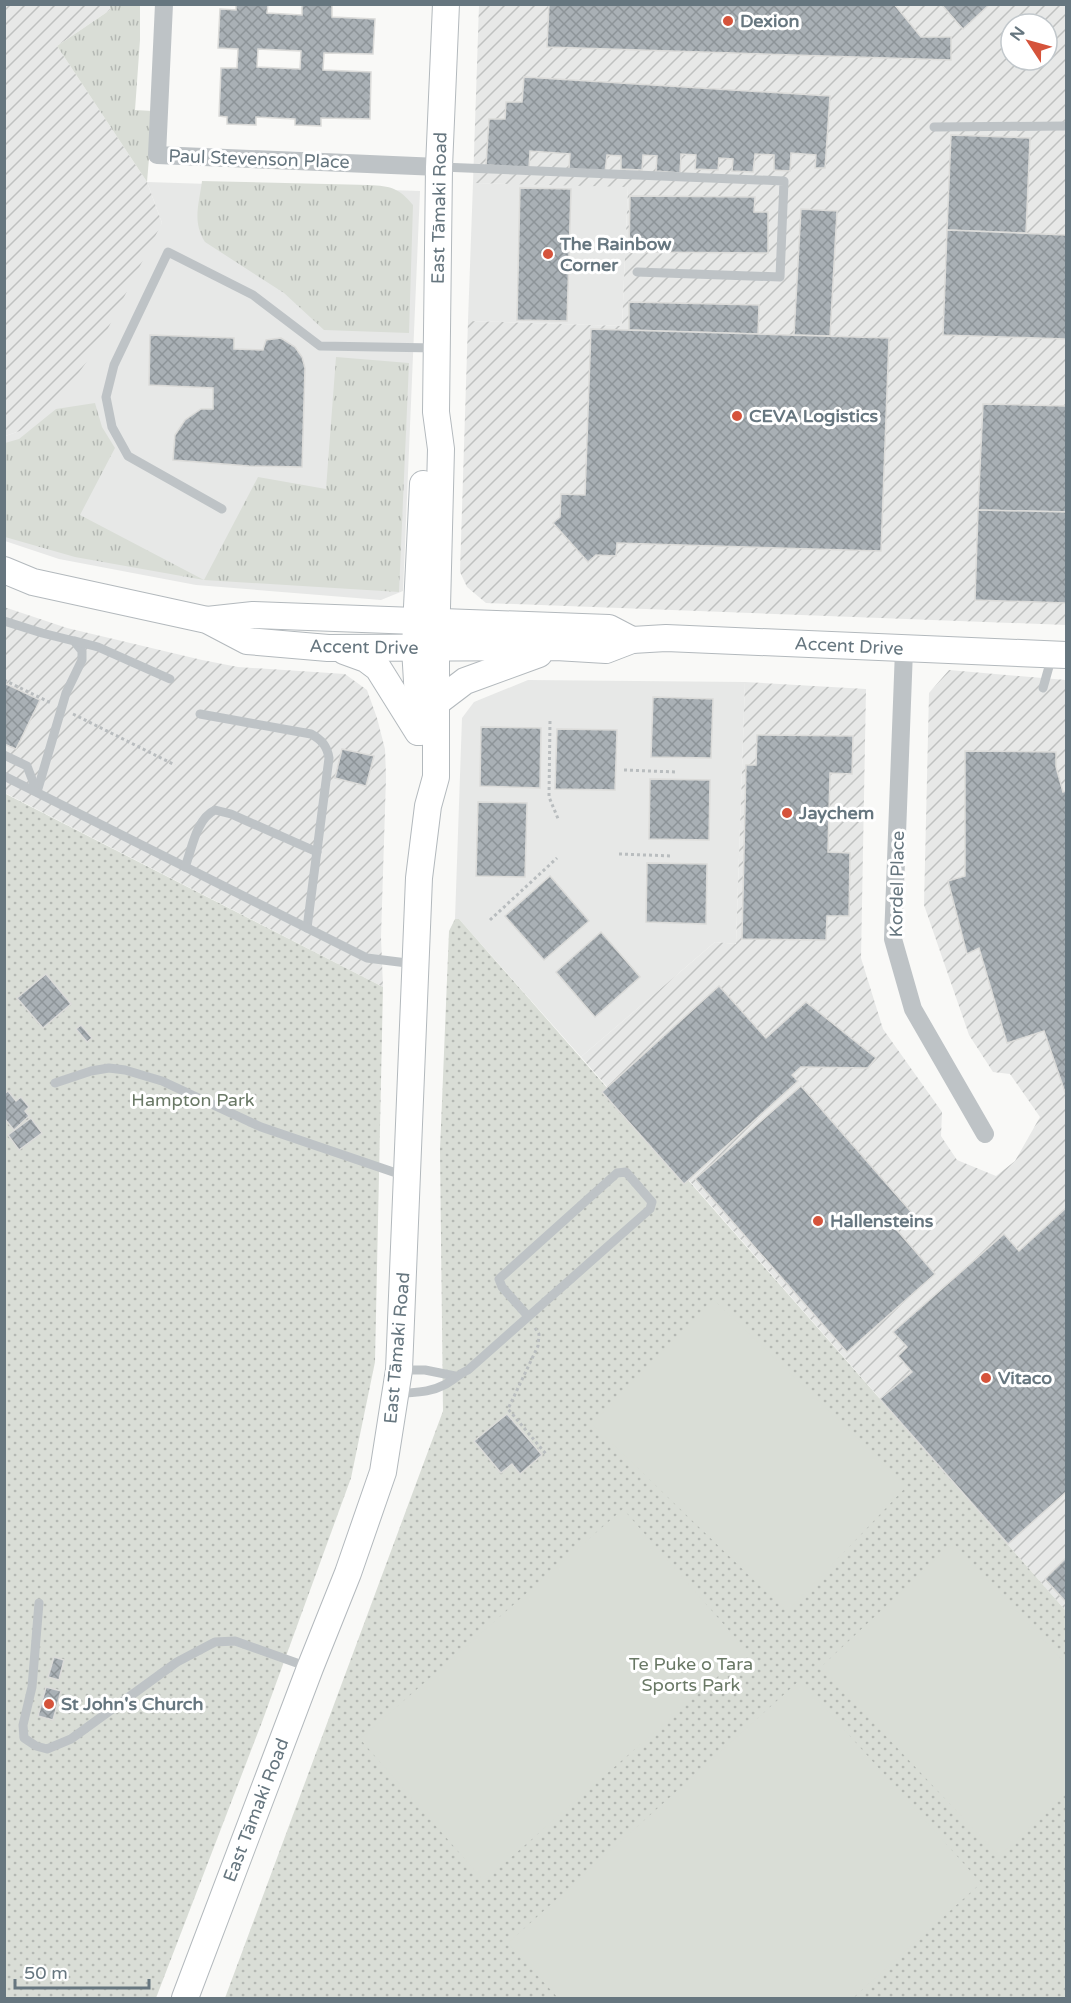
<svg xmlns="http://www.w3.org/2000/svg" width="1071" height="2003" font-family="'Varela Round',sans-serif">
  <defs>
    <pattern id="industrial-furrows" width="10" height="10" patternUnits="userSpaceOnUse" patternTransform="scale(1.5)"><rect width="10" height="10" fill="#e7e8e7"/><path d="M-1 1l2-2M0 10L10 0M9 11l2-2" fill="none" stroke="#bfc1c0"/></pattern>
    <pattern id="grass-tufts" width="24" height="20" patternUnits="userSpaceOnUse" patternTransform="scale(1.5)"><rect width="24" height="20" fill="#d9ddd6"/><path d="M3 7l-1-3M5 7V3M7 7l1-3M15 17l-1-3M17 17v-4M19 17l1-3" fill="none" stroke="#b4b8b3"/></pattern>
    <pattern id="park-dots" width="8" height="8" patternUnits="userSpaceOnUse" patternTransform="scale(1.5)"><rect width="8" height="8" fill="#d9ddd6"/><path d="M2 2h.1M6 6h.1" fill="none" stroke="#b4b8b3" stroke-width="1.8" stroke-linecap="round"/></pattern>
    <pattern id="building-cross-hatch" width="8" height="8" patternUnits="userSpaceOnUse" patternTransform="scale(1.5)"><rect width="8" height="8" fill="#a9b0b5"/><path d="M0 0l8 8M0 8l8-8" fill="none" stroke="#8d9498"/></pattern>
  </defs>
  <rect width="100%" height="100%" fill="#f9f9f7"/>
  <g fill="#e7e8e7">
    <polygon points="147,182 420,191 403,591 381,600 196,585 59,559 5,541 5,436 20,431 162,223"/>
    <polygon points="473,183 628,186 622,326 468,321"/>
    <polygon points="528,680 745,682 736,944 715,942 581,1057 459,919 455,919 462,718 474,702"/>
  </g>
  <g fill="url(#industrial-furrows)" fill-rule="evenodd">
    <polygon points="5,5 110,5 110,10 57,46 147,182 162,223 101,342 62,396 20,431 5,436"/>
    <path d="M479,5H1066V625L486,603L467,587L460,572L468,321L622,326L628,187L473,183ZM1011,24H1047V60H1011Z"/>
    <polygon points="4,607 67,628 202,660 238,667 345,674 367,690 377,718 385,749 386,777 381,937 383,987 5,793"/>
    <polygon points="949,670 1066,680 1066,1611 581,1057 715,942 736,944 745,682 866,689 861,958 883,1029 942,1112 941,1136 957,1160 996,1176 1015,1161 1040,1117 1010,1074 993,1072 969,1035 924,905 929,693"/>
  </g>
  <g fill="url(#grass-tufts)">
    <polygon points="110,5 140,5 140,40 135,110 153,111 147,182 57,46 110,10"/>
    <path d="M202,181L369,185C391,186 399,188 413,205L409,333L324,330L284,293L205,242C192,221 199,205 202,181Z"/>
    <polygon points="336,357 409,363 399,592 204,580 75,557 5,537 5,443 19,439 56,409 95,403 102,427 115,448 80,515 204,580 258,477 326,489"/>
  </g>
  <g fill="url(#park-dots)">
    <polygon points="4,793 383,987 375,1362 351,1478 262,1722 156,1998 5,1998"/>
    <polygon points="455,919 459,919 1066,1611 1066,1998 225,1998 443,1411 440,1150 449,931"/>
  </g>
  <g fill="#d9ddd6">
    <polygon points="713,1299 907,1486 787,1612 592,1424"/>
    <polygon points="623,1509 747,1651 484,1881 360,1739"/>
    <polygon points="953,1543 1066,1664 1066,1793 999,1856 821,1667"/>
    <polygon points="800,1680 981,1883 853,1998 558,1998 508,1943"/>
  </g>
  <g fill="url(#building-cross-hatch)" stroke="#dbdbd9" stroke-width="1.5" fill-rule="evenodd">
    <path d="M236,4H268L267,13L302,15V4L332,5V17L375,19L373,54L324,53L323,70L371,72L370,119L321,118V126L295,125V119L256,117V125L227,124V117L219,116L221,68H237L238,49L218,48L220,9L236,10ZM258,49L301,51L300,69L257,67Z"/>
    <polygon points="549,4 894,4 921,37 951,37 951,60 547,47"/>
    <polygon points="941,4 990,4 963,29"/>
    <polygon points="524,77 830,96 825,168 815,168 816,155 791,153 790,171 774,170 774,155 755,154 753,172 732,171 733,159 719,158 718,170 695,169 696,155 681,154 680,173 656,171 657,156 643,155 642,170 621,169 621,156 607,155 605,172 569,169 570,154 530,151 529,168 486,165 489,119 505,119 506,102 522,102"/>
    <polygon points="951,135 1030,138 1026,233 947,230"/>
    <polygon points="520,188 571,189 567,321 517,320"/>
    <polygon points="630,196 755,197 754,212 768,212 768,253 629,252"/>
    <polygon points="801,209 837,211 830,336 794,335"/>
    <polygon points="947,230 1066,235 1066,339 943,335"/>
    <polygon points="629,302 759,305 758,334 629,330"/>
    <polygon points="591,329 889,338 881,551 617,543 616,556 596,555 588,562 553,523 560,517 561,494 585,495"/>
    <polygon points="150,335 234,338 234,349 263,350 266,340 281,338 295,347 302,357 305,368 302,467 249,466 173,460 175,435 185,420 201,409 213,409 213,388 149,385"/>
    <polygon points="983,404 1066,406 1066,512 978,510"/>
    <polygon points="978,510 1066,512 1066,603 975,600"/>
    <polygon points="4,683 40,700 16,749 4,744"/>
    <polygon points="653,697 713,699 711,758 651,757"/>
    <polygon points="481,727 541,728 540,788 480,786"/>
    <polygon points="557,729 617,730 615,790 555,789"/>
    <polygon points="757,735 853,736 852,774 830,773 828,852 850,853 849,916 827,916 826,940 742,939 746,765 756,765"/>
    <polygon points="342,749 374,756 366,786 335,778"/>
    <polygon points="965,751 1056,752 1056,767 1063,792 1066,791 1066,1095 1044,1031 1007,1043 979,948 967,954 948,881 965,876"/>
    <polygon points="650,779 710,780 709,840 649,839"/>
    <polygon points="478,802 527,803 525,877 476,876"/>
    <polygon points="647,863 707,864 706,924 646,922"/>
    <polygon points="550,876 589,921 544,960 505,916"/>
    <polygon points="601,932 640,977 595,1017 556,972"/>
    <polygon points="46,974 71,1004 43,1028 17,998"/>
    <polygon points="719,986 766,1038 806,1002 876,1058 868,1068 801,1067 792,1075 798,1081 684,1184 602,1092"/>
    <polygon points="81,1025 92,1038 87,1042 76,1029"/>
    <polygon points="801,1086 913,1214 896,1229 935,1274 847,1352 695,1179"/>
    <polygon points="8,1091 16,1101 21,1097 29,1107 25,1111 29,1116 14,1130 4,1118 4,1094"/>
    <polygon points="31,1118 42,1133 19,1150 8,1135"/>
    <polygon points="1066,1208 1066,1492 1008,1544 880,1399 912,1372 898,1356 907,1347 893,1332 1004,1234 1019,1251"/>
    <polygon points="507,1414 542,1455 520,1474 512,1464 501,1473 474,1441"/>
    <polygon points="1066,1558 1066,1602 1045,1579"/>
    <polygon points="54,1657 64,1660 59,1680 48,1677"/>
    <polygon points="46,1687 61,1691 53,1720 38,1716"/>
  </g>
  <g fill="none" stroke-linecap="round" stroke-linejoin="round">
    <g stroke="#b3b9bd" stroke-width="28">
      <g id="secondary">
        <polyline points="4,570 33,582 207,620 247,641 328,648 556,647 606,650 632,640 666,638 1066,655"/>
        <polyline points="207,620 253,615 609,628 632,640"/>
        <polyline points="344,651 366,659 378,668 418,732"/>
        <polyline points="436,703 465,681 539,654"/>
        <polyline points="420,732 415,648 423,484"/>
        <polyline points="185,1998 310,1668 348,1573 383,1472 399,1370 419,878 428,806 436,777 436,647 441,449 436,412 439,167 446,4"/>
      </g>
    </g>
    <g stroke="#b9bdbf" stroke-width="3" stroke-dasharray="3 3" stroke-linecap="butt">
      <polyline points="4,680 51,703"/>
      <polyline points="73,714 175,765"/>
      <polyline points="550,721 549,797 559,821"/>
      <polyline points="624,770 676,772"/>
      <polyline points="619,854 673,856"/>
      <polyline points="490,920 557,858"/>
      <polyline points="535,1328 539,1334 538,1346 508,1409 546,1454"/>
    </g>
    <g stroke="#bec3c6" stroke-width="9">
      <polyline points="934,127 1066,126"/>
      <polyline points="441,167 784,181 780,277 637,272"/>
      <polyline points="222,509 128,456 112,427 106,397 114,365 168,252 253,295 320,346 436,348"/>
      <polyline points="4,621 42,633 74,641 82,651 82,660 66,693 37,792"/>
      <polyline points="75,641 98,647 170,679"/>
      <polyline points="1043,688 1052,656"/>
      <path d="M200,714L311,734C322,740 327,746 329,758L307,928"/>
      <polyline points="4,755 27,766 37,792"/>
      <polyline points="4,776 367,958 415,964"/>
      <path d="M185,867C192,849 196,819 215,810L231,814L317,852"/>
      <polyline points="55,1083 91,1071 109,1068 125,1070 162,1081 261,1127 405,1176"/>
      <polyline points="401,1370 425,1370 455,1376"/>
      <path d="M397,1394C413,1392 429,1393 444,1385C452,1381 459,1374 468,1370L650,1209L652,1202L626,1172L617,1173L499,1279L502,1287L527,1315"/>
      <polyline points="39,1603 32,1687 23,1725 24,1738 36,1746 47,1749 71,1739 177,1662 215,1642 235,1641 308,1667"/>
    </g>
    <g stroke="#bec3c6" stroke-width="18">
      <polyline points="164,4 157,155 439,167"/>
      <polyline points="904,650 893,939 913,1009 985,1134"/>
    </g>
    <use href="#secondary" stroke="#fff" stroke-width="26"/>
  </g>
  <g fill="#d5533b" stroke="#fff" stroke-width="2">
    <circle cx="728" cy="21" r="6"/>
    <circle cx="548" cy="254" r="6"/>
    <circle cx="737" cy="416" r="6"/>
    <circle cx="787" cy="813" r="6"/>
    <circle cx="818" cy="1221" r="6"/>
    <circle cx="986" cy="1378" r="6"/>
    <circle cx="49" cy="1704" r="6"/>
  </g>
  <g text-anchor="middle" stroke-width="6" stroke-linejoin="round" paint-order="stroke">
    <g font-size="18" font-weight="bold" fill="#66767f" stroke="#fff" text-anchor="start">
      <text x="740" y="27">Dexion</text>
      <text x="560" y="250">The Rainbow<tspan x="560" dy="21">Corner</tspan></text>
      <text x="749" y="422">CEVA Logistics</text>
      <text x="799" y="819">Jaychem</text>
      <text x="830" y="1227">Hallensteins</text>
      <text x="998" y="1384">Vitaco</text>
      <text x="61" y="1710">St John's Church</text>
    </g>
    <g font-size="18" fill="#66767f" stroke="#fff">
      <text transform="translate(259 159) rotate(2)" y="6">Paul Stevenson Place</text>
      <text transform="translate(439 208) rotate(-89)" y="6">East Tāmaki Road</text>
      <text transform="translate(849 646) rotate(3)" y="6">Accent Drive</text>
      <text transform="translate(364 647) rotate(1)" y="6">Accent Drive</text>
      <text transform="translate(897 884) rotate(-89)" y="6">Kordel Place</text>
      <text transform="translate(397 1348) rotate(-85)" y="6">East Tāmaki Road</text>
      <text transform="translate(256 1810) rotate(-69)" y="6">East Tāmaki Road</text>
    </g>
    <g font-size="18" fill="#697865" stroke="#fff">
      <text x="193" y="1106">Hampton Park</text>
      <text x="691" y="1670">Te Puke o Tara<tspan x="691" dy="21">Sports Park</tspan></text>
    </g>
  </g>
  <rect width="1071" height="2003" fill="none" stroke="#66767f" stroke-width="12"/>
  <g transform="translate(1029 42) rotate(306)"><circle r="28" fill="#ffffff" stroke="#c2c8cc" stroke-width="1.5"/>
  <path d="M0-4.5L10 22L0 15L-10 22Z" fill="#d5533b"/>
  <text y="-9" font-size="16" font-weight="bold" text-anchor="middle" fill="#66767f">N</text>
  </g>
  <path d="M15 1979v9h134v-9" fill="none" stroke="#66767f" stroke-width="3"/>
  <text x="24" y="1979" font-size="18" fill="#66767f" stroke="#ffffff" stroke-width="4.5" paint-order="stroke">50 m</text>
</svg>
